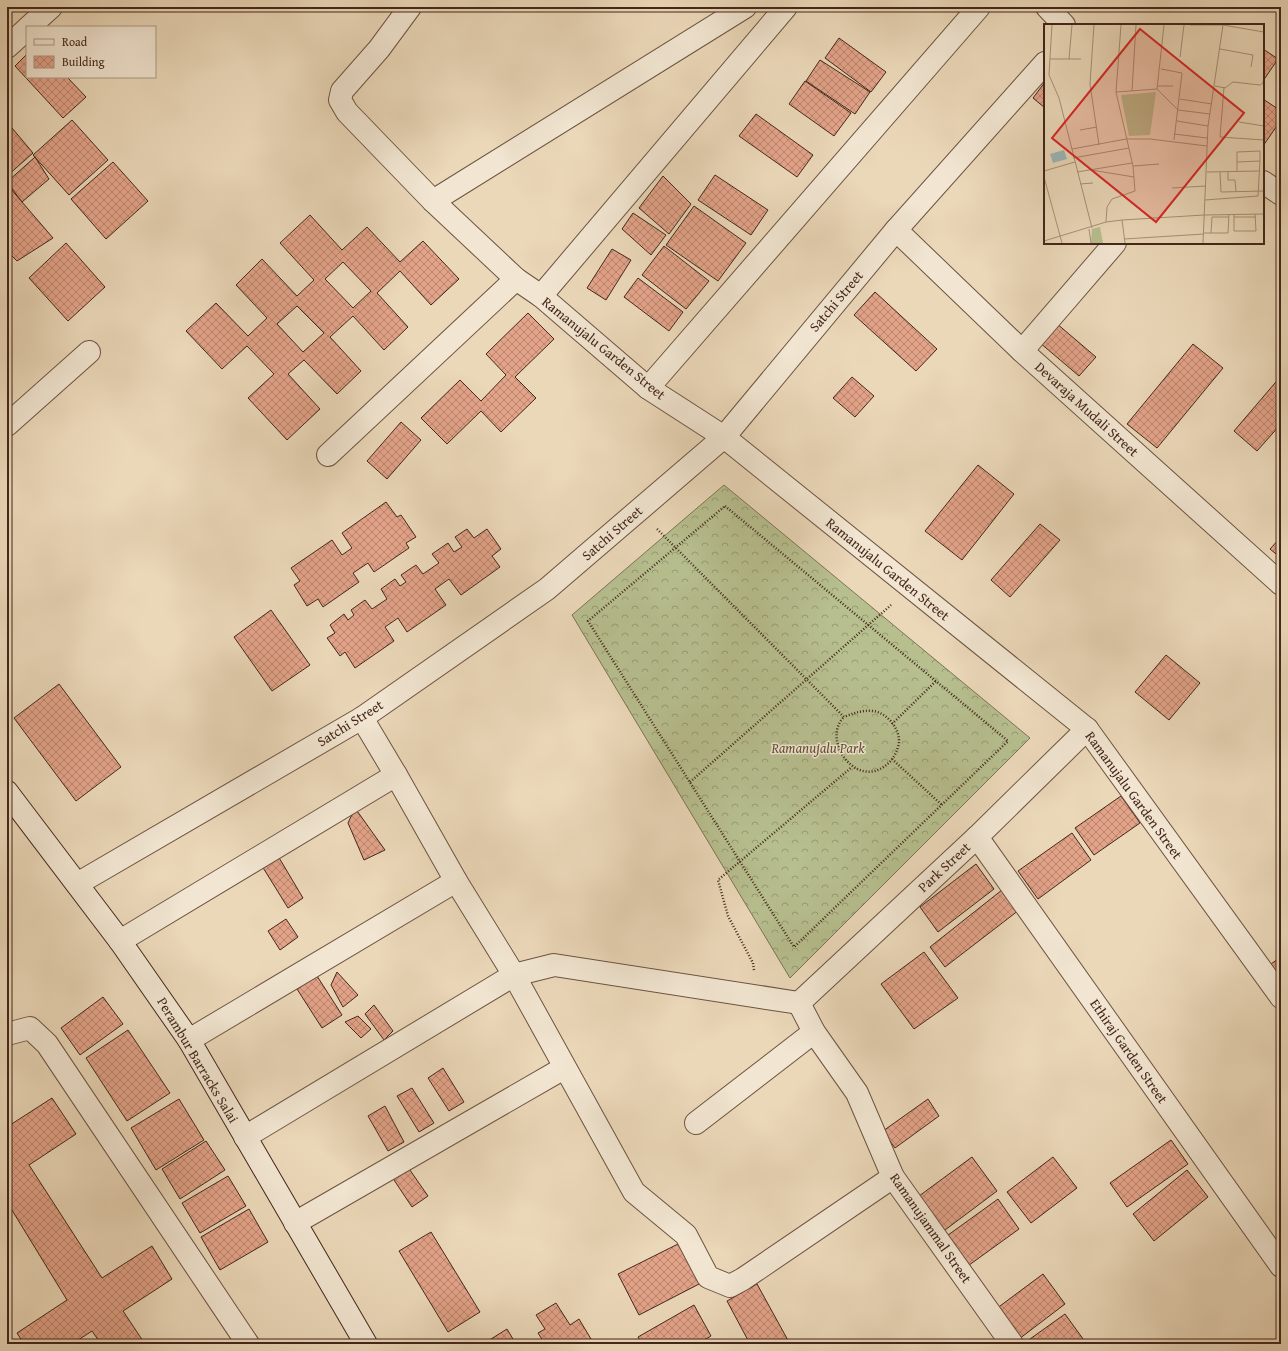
<svg xmlns="http://www.w3.org/2000/svg" width="1288" height="1351" font-family="'Gentium Book Plus',serif">
  <defs>
    <pattern id="forest-crowns" width="20" height="18" patternUnits="userSpaceOnUse"><rect width="20" height="18" fill="#b7bf8f"/><path d="M2 6a3 3 0 1 1 6 0M12 15a3 3 0 1 1 6 0" fill="none" stroke="#969b74"/></pattern>
    <pattern id="building-cross-hatch" width="8" height="8" patternUnits="userSpaceOnUse"><rect width="8" height="8" fill="#e3a389"/><path d="M0 0l8 8M0 8l8-8" fill="none" stroke="#ba856f"/></pattern>
  </defs>
  <rect width="100%" height="100%" fill="#ebd8b9"/>
  <filter id="stains"><feTurbulence type="fractalNoise" baseFrequency=".005" numOctaves="4"/><feColorMatrix values="0 0 0 0 .2 0 0 0 0 .09 0 0 0 0 .02 0 0 0 .5 -.17"/></filter>
  <radialGradient id="worn" r=".72"><stop offset=".6" stop-color="#630" stop-opacity="0"/><stop offset="1" stop-color="#630" stop-opacity=".3"/></radialGradient>
  <polygon fill="url(#forest-crowns)" stroke="#7d7355" points="724,485 1030,738 790,978 572,615"/>
  <g fill="url(#building-cross-hatch)" stroke="#43271b" fill-rule="evenodd">
    <polygon points="839,38 886,72 871,92 825,58"/>
    <polygon points="1263,49 1278,59 1263,81"/>
    <polygon points="27,54 27,77 67,77 86,97 63,118 15,66"/>
    <polygon points="820,60 870,92 855,114 806,81"/>
    <polygon points="805,81 851,113 834,136 789,104"/>
    <polygon points="1045,82 1045,108 1033,98"/>
    <polygon points="1263,99 1281,111 1281,120 1263,146"/>
    <polygon points="756,114 813,155 797,177 739,136"/>
    <polygon points="72,120 108,160 69,195 33,155"/>
    <polygon points="7,122 33,153 7,176"/>
    <polygon points="35,157 49,179 22,202 7,182"/>
    <polygon points="113,162 148,201 106,239 71,199"/>
    <polygon points="715,175 768,210 751,235 698,200"/>
    <polygon points="663,176 691,204 669,234 639,208"/>
    <polygon points="10,188 53,238 17,261 7,251 7,190"/>
    <polygon points="694,206 746,243 718,281 666,245"/>
    <polygon points="633,213 666,235 651,255 622,229"/>
    <path d="M310,215L342,250L367,227L400,262L423,241L459,279L431,305L400,271L377,293L408,327L384,350L353,316L330,337L361,371L337,394L304,360L288,374L320,409L287,440L248,398L274,374L247,346L222,369L186,331L216,303L248,336L267,318L236,285L262,259L297,296L314,280L280,243ZM343,262L371,291L353,308L325,279ZM297,306L324,333L303,352L277,324Z"/>
    <polygon points="66,243 105,287 68,321 29,278"/>
    <polygon points="664,246 709,281 686,309 642,275"/>
    <polygon points="612,249 631,260 606,300 587,288"/>
    <polygon points="638,278 683,312 669,331 624,297"/>
    <polygon points="875,292 937,349 916,371 854,315"/>
    <polygon points="528,313 554,339 515,377 536,398 501,432 481,411 447,444 421,418 460,380 481,401 506,375 486,354"/>
    <polygon points="1056,323 1096,357 1079,376 1039,342"/>
    <polygon points="1193,344 1223,368 1157,448 1127,424"/>
    <polygon points="1281,376 1281,424 1257,451 1234,431"/>
    <polygon points="852,377 874,396 855,417 833,398"/>
    <polygon points="401,422 421,440 387,479 367,461"/>
    <polygon points="978,465 1014,494 962,560 925,531"/>
    <polygon points="386,502 397,517 401,515 416,537 406,543 409,548 374,572 368,563 353,573 359,582 323,607 318,599 307,606 294,585 300,581 291,568 332,540 342,555 352,548 342,533"/>
    <polygon points="1040,524 1060,540 1010,597 991,580"/>
    <polygon points="467,529 474,538 487,529 501,549 492,556 500,567 461,595 449,579 435,589 446,605 407,632 398,618 385,627 394,641 355,668 345,652 340,656 327,638 335,633 330,625 344,614 348,620 354,615 351,610 365,600 372,609 387,599 381,589 395,579 400,586 406,582 401,575 416,565 423,574 439,563 432,554 448,543 454,552 462,547 455,537"/>
    <polygon points="1281,537 1281,558 1270,549"/>
    <polygon points="271,610 310,665 272,691 234,637"/>
    <polygon points="1166,655 1200,683 1169,720 1135,692"/>
    <polygon points="59,684 121,767 76,801 14,718"/>
    <polygon points="1121,796 1140,823 1094,855 1075,828"/>
    <polygon points="355,808 385,850 364,860 348,823"/>
    <polygon points="1072,833 1091,860 1038,899 1018,871"/>
    <polygon points="278,856 303,898 288,908 262,866"/>
    <polygon points="976,864 994,889 938,932 920,907"/>
    <polygon points="1007,886 1023,907 945,967 930,947"/>
    <polygon points="286,919 298,937 280,950 268,931"/>
    <polygon points="924,952 958,998 914,1029 881,984"/>
    <polygon points="1281,957 1281,980 1268,966"/>
    <polygon points="337,972 358,995 343,1007 331,985"/>
    <polygon points="317,976 342,1015 322,1028 297,989"/>
    <polygon points="103,997 123,1024 80,1055 61,1028"/>
    <polygon points="374,1005 393,1031 384,1040 365,1014"/>
    <polygon points="358,1016 371,1029 361,1038 345,1022"/>
    <polygon points="128,1030 170,1093 127,1121 86,1058"/>
    <polygon points="443,1068 464,1102 449,1111 428,1078"/>
    <polygon points="412,1088 434,1123 419,1132 397,1096"/>
    <polygon points="52,1098 76,1134 29,1165 102,1278 152,1246 172,1279 123,1311 145,1344 101,1344 92,1331 72,1344 24,1344 17,1333 67,1300 7,1202 7,1127"/>
    <polygon points="179,1099 204,1140 156,1170 131,1128"/>
    <polygon points="928,1099 939,1116 895,1148 883,1131"/>
    <polygon points="385,1106 404,1142 388,1151 368,1116"/>
    <polygon points="1171,1140 1188,1164 1127,1207 1110,1183"/>
    <polygon points="206,1141 225,1170 180,1199 162,1169"/>
    <polygon points="972,1157 997,1191 941,1233 915,1199"/>
    <polygon points="1053,1157 1077,1188 1031,1223 1007,1192"/>
    <polygon points="405,1163 428,1196 412,1207 390,1174"/>
    <polygon points="1187,1170 1208,1197 1154,1241 1133,1214"/>
    <polygon points="228,1176 246,1206 200,1233 182,1203"/>
    <polygon points="998,1199 1019,1229 965,1268 944,1238"/>
    <polygon points="249,1209 268,1242 220,1270 201,1237"/>
    <polygon points="431,1232 480,1312 448,1332 399,1251"/>
    <polygon points="680,1243 701,1283 639,1315 618,1274"/>
    <polygon points="1043,1274 1065,1304 1019,1339 996,1309"/>
    <polygon points="757,1284 790,1344 750,1344 727,1301"/>
    <polygon points="556,1303 570,1325 579,1319 594,1344 545,1344 538,1333 545,1329 536,1315"/>
    <polygon points="694,1305 711,1336 697,1344 642,1344 638,1337"/>
    <polygon points="1065,1314 1086,1343 1023,1344"/>
    <polygon points="507,1329 516,1344 483,1344"/>
  </g>
  <g fill="none" stroke-linecap="round" stroke-linejoin="round">
    <g stroke="#6d5342" stroke-width="24">
      <g id="minor">
        <polyline points="410,7 379,49 342,91 340,100 347,112 433,201 516,279 541,296 648,388 724,437 1087,729 1281,997"/>
        <polyline points="1047,7 1064,25"/>
        <polyline points="29,27 51,7"/>
        <polyline points="7,47 27,29"/>
        <polyline points="1263,182 1281,194"/>
        <polyline points="433,201 745,7"/>
        <polyline points="896,230 1022,351 1281,584"/>
        <polyline points="541,296 786,7"/>
        <polyline points="1022,351 1115,243"/>
        <polyline points="648,388 979,7"/>
        <polyline points="7,425 89,352"/>
        <polyline points="328,455 516,279"/>
        <polyline points="362,718 396,775 456,881 514,975 634,1192 686,1235 708,1277 730,1286 743,1279 893,1177"/>
        <polyline points="977,837 1281,1266"/>
        <polyline points="77,884 362,718 547,589 724,437 896,230 1045,63"/>
        <polyline points="120,941 396,775"/>
        <polyline points="799,1003 814,1032 857,1093 893,1177 1012,1344"/>
        <polyline points="799,1003 977,837 1087,729"/>
        <polyline points="7,1034 30,1028 47,1044 248,1344"/>
        <polyline points="189,1040 456,881"/>
        <polyline points="696,1123 814,1032"/>
        <polyline points="245,1137 514,975 554,965 799,1003"/>
        <polyline points="295,1223 564,1068"/>
      </g>
    </g>
    <g stroke="#43271b" stroke-width="24">
      <polyline id="secondary" points="7,792 120,941 189,1040 366,1344"/>
    </g>
    <g stroke="#43271b" stroke-width="2.5" stroke-dasharray="1 2" stroke-linecap="butt">
      <polygon points="725,506 1008,741 794,947 588,621"/>
      <path d="M657,529L844,717C854,713 862,710 873,711C889,713 903,733 898,747C895,757 890,763 882,768C853,785 822,739 844,717"/>
      <polyline points="892,724 936,681"/>
      <polyline points="892,759 942,805"/>
      <polyline points="690,782 891,605"/>
      <polyline points="754,970 753,963 728,916 718,880 852,767"/>
    </g>
    <use href="#minor" stroke="#f2e6d2" stroke-width="22"/>
    <use href="#secondary" stroke="#f2e6d2" stroke-width="22"/>
  </g>
  <g text-anchor="middle" stroke-width="3" stroke-linejoin="round" paint-order="stroke">
    <g font-size="14" fill="#43271b" stroke="#f2e6d2">
      <text transform="translate(836 301) rotate(-50)" y="5">Satchi Street</text>
      <text transform="translate(604 348) rotate(39)" y="5">Ramanujalu Garden Street</text>
      <text transform="translate(1087 409) rotate(42)" y="5">Devaraja Mudali Street</text>
      <text transform="translate(612 533) rotate(-41)" y="5">Satchi Street</text>
      <text transform="translate(888 569) rotate(39)" y="5">Ramanujalu Garden Street</text>
      <text transform="translate(350 723) rotate(-32)" y="5">Satchi Street</text>
      <text transform="translate(1134 795) rotate(54)" y="5">Ramanujalu Garden Street</text>
      <text transform="translate(944 867) rotate(-43)" y="5">Park Street</text>
      <text transform="translate(1129 1051) rotate(55)" y="5">Ethiraj Garden Street</text>
      <text transform="translate(198 1060) rotate(59)" y="5">Perambur Barracks Salai</text>
      <text transform="translate(931 1228) rotate(55)" y="5">Ramanujammal Street</text>
    </g>
    <g font-size="14" font-style="italic" fill="#604d38" stroke="#f2e6d2">
      <text x="818" y="753">Ramanujalu Park</text>
    </g>
  </g>
  <g transform="translate(1044 24)">
    <rect width="220" height="220" fill="#ebd8b9"/>
    <path d="M112,68L106,111L85,112L77,71ZM56,203L59,219H47L48,205Z" fill="#b7bf8f"/>
    <path d="M20,126L23,135L9,139L6,130Z" fill="#9bb8b8"/>
    <path fill="none" stroke="#a8917a" stroke-width="1" d="M8,1L5,51L15,74L48,204M50,1L46,60L55,121M146,1H179L220,8M176,25L209,31L207,43M136,33L140,1M6,35H37M25,35L28,1M117,45L138,49L130,116M114,62H129M171,62L181,64L189,58L216,61L219,59L220,51M180,63L176,113L220,116M113,65L120,1M113,65L134,86L166,90M88,67L92,1M72,68L113,65M136,75L168,80M133,97L164,102M195,98L220,102M36,106L53,103M130,110L163,114M28,125L82,115H106L163,122M29,134L85,124M193,138V128L216,127V137M89,142L115,140M47,146L90,153M0,147L31,138M33,148L88,139M163,148L215,147M176,148L177,168L220,167M184,148V156H191L192,168M0,153L18,219M36,160L49,159M128,164L162,162M161,176L214,172L216,137L193,138V147M190,190V207H212L211,190M190,193H212M78,196L81,219M62,198L63,183L68,175L91,167L89,142L72,68L77,1M45,205L47,219M160,209H184L185,190M167,209L168,193H185M80,215L160,210M0,217L62,198L78,196L160,191L220,190M159,219L164,102L179,1"/>
    <path fill="#d62828" fill-opacity="0.15" stroke="#d62828" stroke-width="2" d="M96,5L200,89L112,198L8,114Z"/>
    <rect width="220" height="220" fill="none" stroke="#43271b" stroke-width="2"/>
  </g>
  <rect width="1288" height="1351" fill="none" stroke="#ebd8b9" stroke-width="24"/>
  <rect x="8" y="8" width="1272" height="1335" fill="none" stroke="#43271b" stroke-width="2"/>
  <rect x="12" y="12" width="1264" height="1327" fill="none" stroke="#43271b"/>
  <rect x="26" y="26" width="130" height="52" fill="#f2e6d2" stroke="#ac9a89"/>
  <rect x="34" y="39" width="20" height="6" fill="#f2e6d2" stroke="#ac9a89"/>
  <text x="62" y="46" font-size="12" fill="#43271b">Road</text>
  <rect x="34" y="56" width="20" height="12" fill="url(#building-cross-hatch)" stroke="#ac9a89"/>
  <text x="62" y="66" font-size="12" fill="#43271b">Building</text>
  <rect width="100%" height="100%" filter="url(#stains)"/>
  <rect width="100%" height="100%" fill="url(#worn)"/>
</svg>
